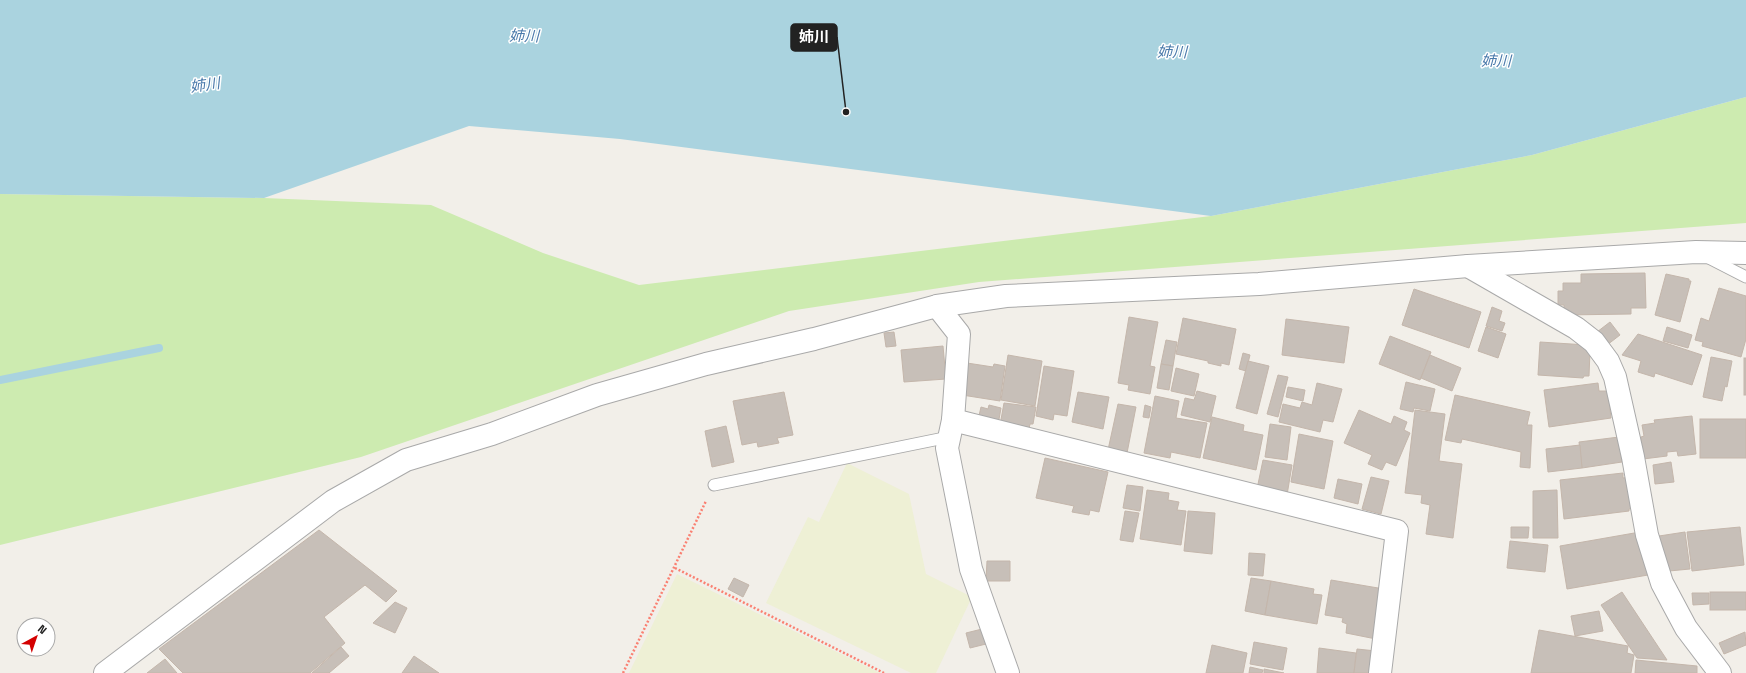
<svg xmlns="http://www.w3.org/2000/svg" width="1746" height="673" font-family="'Space Grotesk','Noto Sans JP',sans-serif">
  <rect width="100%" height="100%" fill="#f2efe9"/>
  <g fill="#eef0d5">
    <polygon points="847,463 909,494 926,574 972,597 936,673 911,673 766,603 808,517 819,522"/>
    <polygon points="677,574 880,673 629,673"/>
  </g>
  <polygon fill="#cdebb0" points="1746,97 1746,223 979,282 789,311 361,457 0,545 0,194 264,198 431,205 543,253 639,285 1211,216 1532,155"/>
  <polygon fill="#aad3df" points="0,0 1746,0 1746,97 1532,155 1211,216 620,139 469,126 264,198 0,194"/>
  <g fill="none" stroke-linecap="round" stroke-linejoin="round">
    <polyline stroke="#aad3df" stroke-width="8" points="0,380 159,348"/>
  </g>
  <g fill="#c7bfb8" stroke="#c4b6ab">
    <polygon points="1645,273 1646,308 1631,308 1631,314 1564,315 1564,305 1558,305 1558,291 1563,291 1563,283 1581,283 1581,274"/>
    <polygon points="1666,274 1689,279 1689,281 1691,281 1680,322 1655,315"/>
    <polygon points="1719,288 1746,296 1746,339 1741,357 1702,346 1703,342 1695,340 1701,318 1709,321"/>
    <polygon points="1414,289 1481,312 1469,348 1402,325"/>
    <polygon points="1492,307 1502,311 1499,321 1505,323 1502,331 1486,326"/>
    <polygon points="1129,317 1158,322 1150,366 1155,367 1150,394 1128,390 1129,385 1118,383"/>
    <polygon points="1183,318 1236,329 1229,365 1221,363 1221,366 1208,363 1208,361 1176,354"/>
    <polygon points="1286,319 1349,327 1344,363 1282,355"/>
    <polygon points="1610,322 1620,335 1607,345 1597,332"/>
    <polygon points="1486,327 1506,334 1498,358 1478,351"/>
    <polygon points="1667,327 1692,335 1688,348 1663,341"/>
    <polygon points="894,332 896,346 886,347 884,333"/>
    <polygon points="1638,334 1702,355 1692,385 1655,373 1654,377 1638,372 1641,361 1622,355"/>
    <polygon points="1390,336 1431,352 1420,380 1379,364"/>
    <polygon points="1166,340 1177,342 1173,366 1161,364"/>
    <polygon points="1540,342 1587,345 1590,351 1589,376 1584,376 1583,378 1538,375"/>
    <polygon points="943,346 946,379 904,382 901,350"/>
    <polygon points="1243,353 1250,355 1246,371 1239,369"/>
    <polygon points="1008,355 1042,361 1035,406 1001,400"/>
    <polygon points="1430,355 1461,368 1452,391 1421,378"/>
    <polygon points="1711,357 1732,361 1727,387 1725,386 1722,401 1703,397"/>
    <rect x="1744" y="358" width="2" height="37"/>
    <polygon points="1248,361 1269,366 1257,414 1236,408"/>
    <polygon points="967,363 993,367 994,364 1005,366 1000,401 962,395"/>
    <polygon points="1161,364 1173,366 1169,390 1157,388"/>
    <polygon points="1044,366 1074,371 1067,416 1054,414 1053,420 1036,416"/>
    <polygon points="1176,368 1199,374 1194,396 1171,391"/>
    <polygon points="1278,375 1288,377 1278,417 1267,414"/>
    <polygon points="1406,382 1435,389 1430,411 1414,408 1413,412 1400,409"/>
    <polygon points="1317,383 1342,389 1333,422 1323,420 1320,432 1279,422 1283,404 1300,408 1302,402 1312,405"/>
    <polygon points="1598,383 1599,391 1608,391 1611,418 1549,427 1544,390"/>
    <polygon points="1288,387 1305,390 1303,401 1286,397"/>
    <polygon points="1197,391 1216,396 1210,422 1181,415 1185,398 1194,400"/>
    <polygon points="784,392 793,435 777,438 779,443 758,447 757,442 742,445 733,401"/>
    <polygon points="1078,392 1109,397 1103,429 1072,422"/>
    <polygon points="1455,395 1530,412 1527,425 1532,425 1530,468 1520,467 1521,452 1462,439 1461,443 1445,440"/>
    <polygon points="1155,396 1179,401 1176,418 1207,423 1200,458 1171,452 1170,458 1144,453"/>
    <polygon points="1004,403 1036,407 1033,424 1030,424 1029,429 1000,425"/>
    <polygon points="1118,404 1136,407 1127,453 1108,450"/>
    <polygon points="989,405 1001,408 998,425 978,420 981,407 988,409"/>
    <polygon points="1145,405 1151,407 1149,418 1143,417"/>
    <polygon points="1359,410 1391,424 1394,416 1407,422 1404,430 1410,433 1396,466 1386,462 1382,470 1368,464 1372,455 1344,443"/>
    <polygon points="1415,410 1445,414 1439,461 1462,464 1453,538 1426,534 1430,505 1421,503 1422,495 1405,493"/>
    <polygon points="1692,416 1696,454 1678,456 1677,451 1667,452 1667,456 1643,459 1641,437 1644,436 1642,425 1655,423 1654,420"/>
    <polygon points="1212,417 1244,425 1243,431 1263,435 1256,470 1203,458"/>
    <rect x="1700" y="419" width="46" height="39"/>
    <polygon points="1270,424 1291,427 1287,460 1265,457"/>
    <polygon points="726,426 734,462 712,467 705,431"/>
    <polygon points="1299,434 1333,441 1324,489 1291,482"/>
    <polygon points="1619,437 1622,462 1582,468 1579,442"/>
    <polygon points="1580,445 1582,468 1548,472 1546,449"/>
    <polygon points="1045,458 1108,472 1099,512 1090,510 1089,515 1072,512 1074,506 1036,498"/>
    <polygon points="1263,460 1292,465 1287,495 1257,489"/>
    <polygon points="1671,462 1674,482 1655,484 1653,465"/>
    <polygon points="1623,473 1623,478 1630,477 1634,508 1629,509 1629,511 1564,519 1560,480"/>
    <polygon points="1371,477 1389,481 1381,514 1362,509"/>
    <polygon points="1338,479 1362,484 1358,504 1334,498"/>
    <polygon points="1127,485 1143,487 1140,511 1123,508"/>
    <polygon points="1147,490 1169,493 1168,500 1179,502 1177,510 1186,511 1181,545 1140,539"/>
    <polygon points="1557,490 1558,538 1533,538 1533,491"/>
    <polygon points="1125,511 1139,513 1133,542 1120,540"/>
    <polygon points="1188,511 1215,513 1212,554 1184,551"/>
    <polygon points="1511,527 1529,527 1528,538 1511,538"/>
    <polygon points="1740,527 1744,565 1692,571 1687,532"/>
    <polygon points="319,530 397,591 386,602 365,585 324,617 345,643 310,673 183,673 159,649"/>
    <polygon points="1640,532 1648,575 1567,589 1560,546"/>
    <polygon points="1685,532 1690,569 1669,571 1662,562 1659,536"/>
    <polygon points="1510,541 1548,545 1545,572 1507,568"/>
    <polygon points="1249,553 1265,554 1263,576 1248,575"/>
    <polygon points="987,561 1010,561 1010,581 986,581"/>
    <polygon points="734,578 749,585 743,597 728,589"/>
    <polygon points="1251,578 1271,581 1265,615 1245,611"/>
    <polygon points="1331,580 1384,589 1376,639 1346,633 1347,624 1342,622 1343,618 1325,615"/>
    <polygon points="1271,581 1314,589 1313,594 1322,595 1317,624 1265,615"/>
    <polygon points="1622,592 1667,660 1637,658 1601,605"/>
    <rect x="1710" y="592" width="36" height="18"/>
    <polygon points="1692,593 1709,593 1709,604 1693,605"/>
    <polygon points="395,602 407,608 395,633 373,623"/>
    <polygon points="1599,611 1603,631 1575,636 1571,616"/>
    <polygon points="982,629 986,644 970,648 966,633"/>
    <polygon points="1539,630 1628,646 1627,653 1634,655 1631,673 1531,673"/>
    <polygon points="1745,632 1746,645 1724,654 1719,643"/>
    <polygon points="1254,642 1287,648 1283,670 1250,664"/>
    <polygon points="1212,645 1247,653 1243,673 1206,673"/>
    <polygon points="341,647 349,656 329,673 312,673"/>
    <polygon points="1319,648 1356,653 1354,673 1317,673"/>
    <polygon points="1357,649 1376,651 1374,673 1354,673"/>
    <polygon points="414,656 439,673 402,673"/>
    <polygon points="165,659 177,673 147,673"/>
    <polygon points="1636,660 1697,666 1697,673 1635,673"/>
    <polygon points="1250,667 1263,670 1262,673 1249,673"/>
    <polygon points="1264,669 1284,673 1264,673"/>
  </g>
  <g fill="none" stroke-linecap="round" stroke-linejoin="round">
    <g stroke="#a9a9a9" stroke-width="13">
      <g id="service">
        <polyline points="1707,257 1746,277"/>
        <polyline points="714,485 949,437"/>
      </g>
    </g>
    <g stroke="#a9a9a9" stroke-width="24">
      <g id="minor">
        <polyline points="1468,266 1576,328 1594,342 1608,361 1615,377 1633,457 1647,535 1662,583 1686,628 1720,673"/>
        <polyline points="937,306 959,334 953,420 947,448 971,569 1008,673"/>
        <polyline points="953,420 1397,531 1380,673"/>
        <polyline points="105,673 333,501 406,460 492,434 597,395 706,364 814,339 937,306 1006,296 1259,284 1468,266 1696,252 1746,253"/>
      </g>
    </g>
    <g stroke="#fa8072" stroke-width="2.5" stroke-dasharray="2 2" stroke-linecap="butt">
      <polyline points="675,568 884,673"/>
      <polyline points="623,673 706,501"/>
    </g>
    <use href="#service" stroke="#fff" stroke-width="11"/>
    <use href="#minor" stroke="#fff" stroke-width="22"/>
  </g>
  <g text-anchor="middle" stroke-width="3" stroke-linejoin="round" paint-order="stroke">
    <g font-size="15" font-style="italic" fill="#4a7aab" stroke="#fff">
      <text transform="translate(524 36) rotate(1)" y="5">姉川</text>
      <text transform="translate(1172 52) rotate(1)" y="5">姉川</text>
      <text transform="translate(1496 61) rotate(1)" y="5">姉川</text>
      <text transform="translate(205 85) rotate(-8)" y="5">姉川</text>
    </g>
  </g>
  <path fill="none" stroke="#222" stroke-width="1.5" d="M846 112L837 37"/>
  <circle fill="#222" stroke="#fff" stroke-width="1.5" cx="846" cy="112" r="4"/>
  <rect fill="#222" stroke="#222" stroke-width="1.5" x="791" y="24" width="46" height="27" rx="4"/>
  <g font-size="15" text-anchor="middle" font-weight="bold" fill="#fff">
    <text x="814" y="42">姉川</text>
  </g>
  <g transform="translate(36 637) rotate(40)"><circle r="19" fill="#ffffff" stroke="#a7a7a7"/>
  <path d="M0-3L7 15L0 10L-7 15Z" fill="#d40000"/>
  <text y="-6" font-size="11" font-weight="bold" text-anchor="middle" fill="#222222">N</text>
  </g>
</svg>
